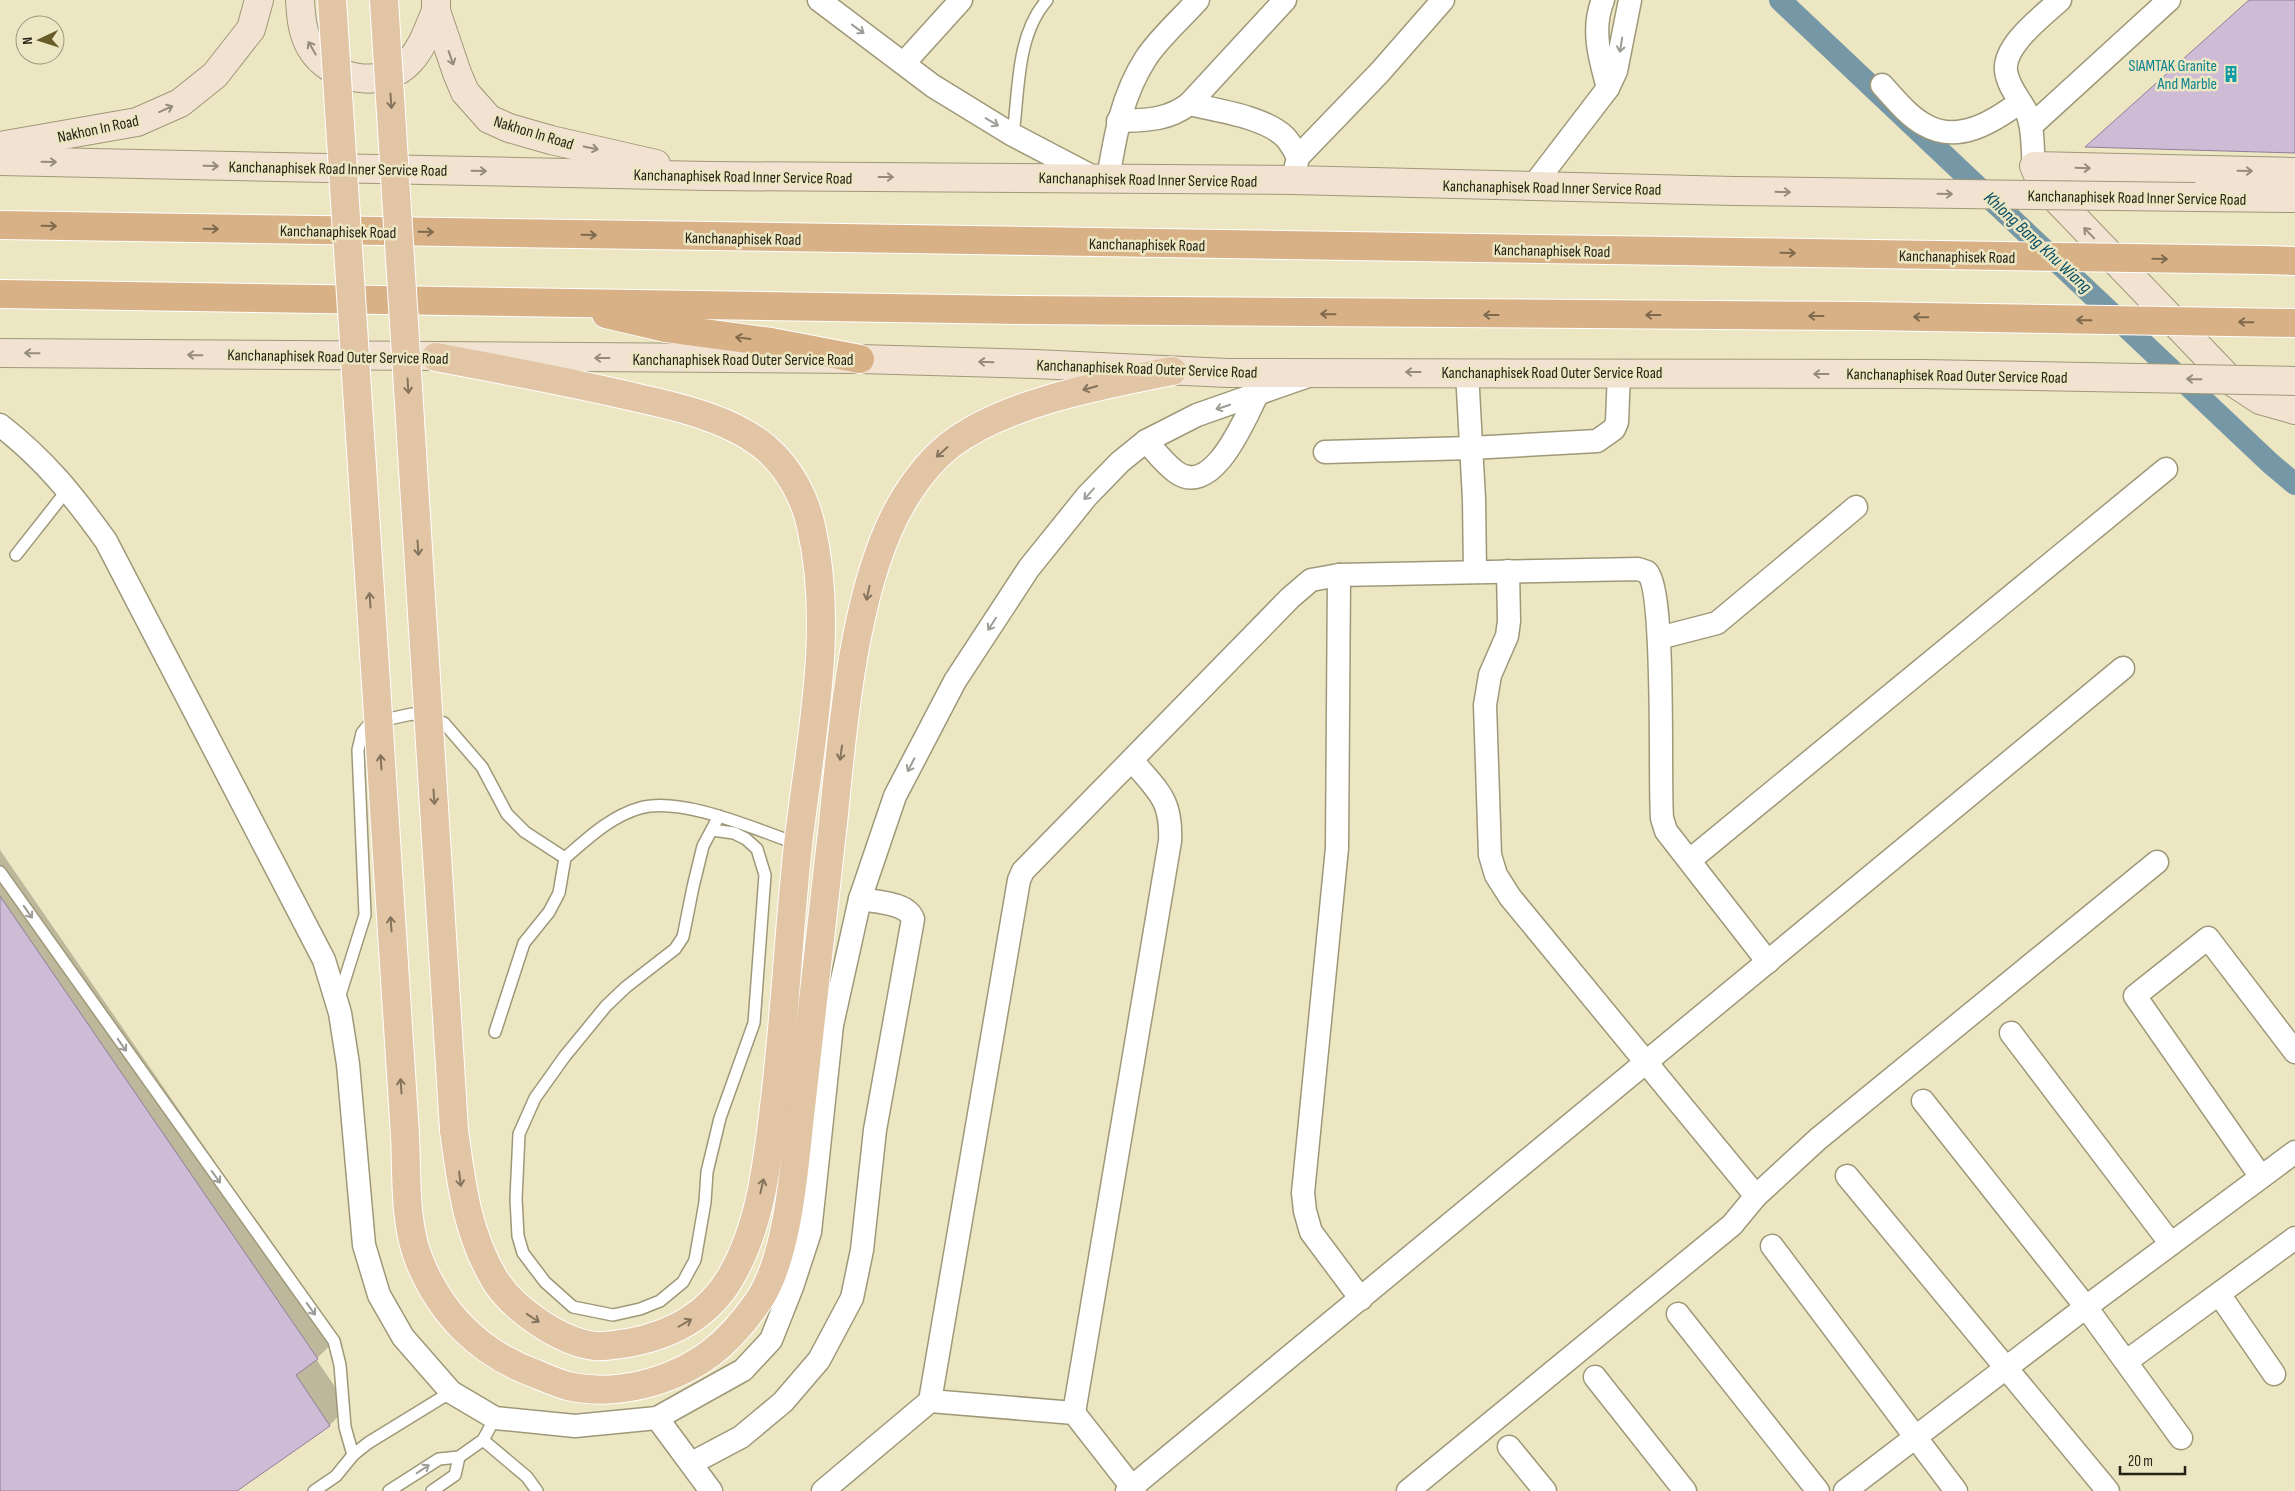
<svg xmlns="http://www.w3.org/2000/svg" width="2295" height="1491" font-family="'Sofia Sans Condensed',sans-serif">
  <rect width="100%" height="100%" fill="#ede6c3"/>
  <polygon fill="#0003" points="0,850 337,1339 316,1359 348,1406 330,1425 234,1491 0,1491"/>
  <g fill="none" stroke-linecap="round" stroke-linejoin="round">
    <polyline stroke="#7697a6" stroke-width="22" points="1780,0 2270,463 2295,484"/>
  </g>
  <g fill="#cebbd5" stroke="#917d98">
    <polygon points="2249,0 2295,0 2295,153 2085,147"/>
    <polygon points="0,896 318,1359 296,1375 330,1426 237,1491 0,1491"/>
  </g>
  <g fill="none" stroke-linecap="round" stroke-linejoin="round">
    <g stroke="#9f9878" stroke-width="14">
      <g id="service">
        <path d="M1013,135C1019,91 1016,35 1047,0"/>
        <polyline points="16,555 68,489"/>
        <polyline points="712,830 734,833 746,839 757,849 765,875 754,1023 720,1118 707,1172 705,1202 695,1260 683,1282 660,1301 640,1309 613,1315 573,1307 545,1282 523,1253 518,1236 516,1199 519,1134 535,1098 565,1056 606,1006 626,987 675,949 683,937 693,887 703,846 719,816"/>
        <polyline points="0,872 334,1341 340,1365 345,1427 353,1455"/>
        <polyline points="339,998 365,915 358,750 362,733 370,723 412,714 444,723 482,767 507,814 525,832 565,858"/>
        <path d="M495,1032L524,943L549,912L559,893L565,858C587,839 611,816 640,808C682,796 757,830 798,844"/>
        <polyline points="483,1440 527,1477 537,1491"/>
        <polyline points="314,1491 336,1476 353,1455 368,1443 451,1392"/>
        <polyline points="389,1491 439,1459 459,1457 483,1440 495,1418"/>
        <polyline points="432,1491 455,1475 459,1457"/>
      </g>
    </g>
    <g stroke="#9f9878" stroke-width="25">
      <g id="minor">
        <polyline points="819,0 933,86 1013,135 1097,179"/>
        <path d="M1603,0C1591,29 1600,59 1608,88"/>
        <polyline points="904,63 961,0"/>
        <path d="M1882,85C1895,99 1908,116 1925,125C1958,144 1993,122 2020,102"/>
        <path d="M1189,104C1216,110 1265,117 1285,137C1290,142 1294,150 1298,157L1295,170"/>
        <path d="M1118,121C1144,120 1167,121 1189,104L1285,0"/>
        <polyline points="2031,126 2169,0"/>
        <polyline points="1298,157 1380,72 1443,0"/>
        <path d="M2034,166C2032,149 2034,129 2027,113C2020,99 2008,87 2006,71C2003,45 2043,16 2060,0"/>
        <path d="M1108,179C1115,136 1122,95 1146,58C1160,37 1181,19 1198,0"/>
        <polyline points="1533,186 1608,88 1616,71 1630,0"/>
        <polyline points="1467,372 1474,499 1475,571"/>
        <path d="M0,425C45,460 73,495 106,541L324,960L340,1013L348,1064L364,1245L379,1295L403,1337L451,1392L495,1418L575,1426L657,1418L743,1370L771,1340L792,1287L810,1232L832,1025L860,899L895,796L955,681L1029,568L1087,496L1120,462L1146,441L1197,415L1308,376"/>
        <path d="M1146,441C1155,451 1165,464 1176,472C1213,499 1245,418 1257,395"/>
        <polyline points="1325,452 1471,448 1597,441 1614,429 1617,422 1619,372"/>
        <polyline points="1508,571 1509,621 1507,636 1490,675 1485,705 1490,855 1496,875 1510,897 1756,1196"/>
        <polyline points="1339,575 1337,848 1303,1193 1305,1211 1311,1232 1361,1299"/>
        <polyline points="1659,638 1717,623 1856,507"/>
        <polyline points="1690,860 2166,469"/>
        <polyline points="2011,1033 2171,1244"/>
        <polyline points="1923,1101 2086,1307 2295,1152"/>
        <polyline points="1847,1176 2108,1491"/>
        <polyline points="2261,1177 2135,996 2208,938 2295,1052"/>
        <polyline points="1772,1246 1956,1491"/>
        <polyline points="2219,1294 2274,1374"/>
        <polyline points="1678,1314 1818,1491"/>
        <polyline points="2127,1361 2295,1238"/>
        <polyline points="1595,1377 1685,1491"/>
        <polyline points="930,1401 1074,1413 1135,1491"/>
        <path d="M1074,1413L1170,841C1172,798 1157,791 1132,760"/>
        <polyline points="657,1418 711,1491"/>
        <polyline points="1509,1447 1545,1491"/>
        <path d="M692,1463L741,1437L783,1402L819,1360L852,1298L862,1250L875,1130L913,919C907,902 875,902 860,899"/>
        <path d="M823,1491L930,1401L1019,880L1023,871L1290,598L1311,580L1339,575L1638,569L1647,572C1666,592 1659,778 1662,818L1666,831L1768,962"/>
        <polyline points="1127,1491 2123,668"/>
        <polyline points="1408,1491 1732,1225 1756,1196 1818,1139 2157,862"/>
        <polyline points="1845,1491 2086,1307 2181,1438"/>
      </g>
    </g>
    <g stroke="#9f9878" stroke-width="30">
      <g id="secondary">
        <path d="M300,0C301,16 302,33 311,48C330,80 383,91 410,61C423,47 428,29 436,11"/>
        <polyline points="436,0 436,11 457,73 465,92 489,119 509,128 551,140 656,164"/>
        <polyline points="0,146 137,122 180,103 215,75 251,29 259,0"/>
        <polyline points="0,161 708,176 1293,180 1734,191"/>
        <polyline points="2295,172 2034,166 2042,184 2231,381 2260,400 2295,410"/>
        <polyline points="2195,197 2295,198"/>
        <polyline points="0,353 860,359 1035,364 1228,373 1922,374"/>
      </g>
    </g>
    <g stroke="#fff" stroke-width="30">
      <g id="primary">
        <path d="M436,357C504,370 571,382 638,398C679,407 734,420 767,449C789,468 805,498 811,526C835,630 810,741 798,845C789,929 785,1014 775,1099C768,1157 762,1221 733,1273C711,1314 673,1335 628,1343C618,1344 605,1347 595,1346C560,1342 513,1309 495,1280C467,1234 461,1182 454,1130"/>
        <path d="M405,1135C407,1176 404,1222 419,1260C441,1315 481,1354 536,1374C546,1378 557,1383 568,1386C616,1397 672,1382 711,1353C728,1340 745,1320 757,1303C788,1260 794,1169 800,1116C811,1018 822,920 833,823C843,726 854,578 906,496C918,477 932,459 950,445C1006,402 1103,385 1172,371"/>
      </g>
    </g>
    <g stroke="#fff" stroke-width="30">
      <g id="trunk">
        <polyline points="0,225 1739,252"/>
        <polyline points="2264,260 2295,261"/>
        <polyline points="0,294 1020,310 1865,316"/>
        <polyline points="606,314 666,328 771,342 860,359"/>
      </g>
    </g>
    <use href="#service" stroke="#fff" stroke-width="11"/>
    <use href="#minor" stroke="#fff" stroke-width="22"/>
    <use href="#secondary" stroke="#f1e2d2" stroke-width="28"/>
    <use href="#primary" stroke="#e2c5a4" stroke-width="28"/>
    <use href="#trunk" stroke="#d8b286" stroke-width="28"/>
    <g stroke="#9f9878" stroke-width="30" stroke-linecap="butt">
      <g id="secondary-bridge">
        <polyline points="1734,191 2195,197"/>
        <polyline points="1922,374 2295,381"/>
      </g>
    </g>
    <g stroke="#fff" stroke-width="30" stroke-linecap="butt">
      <g id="primary-bridge">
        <polyline points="332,0 405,1135"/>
        <polyline points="384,0 454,1130"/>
      </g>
    </g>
    <g stroke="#fff" stroke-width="30" stroke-linecap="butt">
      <g id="trunk-bridge">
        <polyline points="1739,252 2264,260"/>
        <polyline points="1865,316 2295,323"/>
      </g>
    </g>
    <use href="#secondary-bridge" stroke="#f1e2d2" stroke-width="28"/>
    <use href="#primary-bridge" stroke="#e2c5a4" stroke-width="28"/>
    <use href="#trunk-bridge" stroke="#d8b286" stroke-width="28"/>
  </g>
  <defs><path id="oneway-shaft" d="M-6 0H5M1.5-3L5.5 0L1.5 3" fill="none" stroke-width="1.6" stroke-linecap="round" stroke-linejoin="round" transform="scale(1.25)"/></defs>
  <g stroke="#9d9c96">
    <use href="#oneway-shaft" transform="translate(858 29) rotate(36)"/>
    <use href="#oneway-shaft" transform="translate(1621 45) rotate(99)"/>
    <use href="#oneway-shaft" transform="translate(992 122) rotate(31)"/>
    <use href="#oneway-shaft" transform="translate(1223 407) rotate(162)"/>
    <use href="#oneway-shaft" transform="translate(1089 494) rotate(132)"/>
    <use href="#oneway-shaft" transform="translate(992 624) rotate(123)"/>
    <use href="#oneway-shaft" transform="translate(911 765) rotate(117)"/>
    <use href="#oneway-shaft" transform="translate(28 912) rotate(55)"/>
    <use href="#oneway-shaft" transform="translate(122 1045) rotate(55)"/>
    <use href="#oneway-shaft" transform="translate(216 1177) rotate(54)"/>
    <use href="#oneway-shaft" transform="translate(311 1309) rotate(54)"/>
    <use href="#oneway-shaft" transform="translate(423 1469) rotate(-33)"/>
  </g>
  <g stroke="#968c7d">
    <use href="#oneway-shaft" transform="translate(312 48) rotate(-120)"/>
    <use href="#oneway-shaft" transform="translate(451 58) rotate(71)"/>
    <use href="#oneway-shaft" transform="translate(166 109) rotate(-24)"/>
    <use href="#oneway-shaft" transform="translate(591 148) rotate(12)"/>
    <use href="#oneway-shaft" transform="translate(49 162) rotate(1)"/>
    <use href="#oneway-shaft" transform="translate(211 166) rotate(1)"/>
    <use href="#oneway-shaft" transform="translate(2083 168) rotate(2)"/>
    <use href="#oneway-shaft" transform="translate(479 171) rotate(1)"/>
    <use href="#oneway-shaft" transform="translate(2245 171) rotate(1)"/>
    <use href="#oneway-shaft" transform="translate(886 177)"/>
    <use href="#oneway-shaft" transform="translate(1783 192) rotate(1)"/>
    <use href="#oneway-shaft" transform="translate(1945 194) rotate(1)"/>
    <use href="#oneway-shaft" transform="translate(2089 233) rotate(-134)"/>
    <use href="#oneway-shaft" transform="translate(32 353) rotate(-179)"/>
    <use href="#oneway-shaft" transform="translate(195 355) rotate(-179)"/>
    <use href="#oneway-shaft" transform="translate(602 358) rotate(-180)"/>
    <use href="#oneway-shaft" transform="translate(986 362) rotate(-178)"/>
    <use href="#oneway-shaft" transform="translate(1413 372) rotate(180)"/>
    <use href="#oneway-shaft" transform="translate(1821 374) rotate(-180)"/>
    <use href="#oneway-shaft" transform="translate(2194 379) rotate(-179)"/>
  </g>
  <g stroke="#84745d">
    <use href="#oneway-shaft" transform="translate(391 101) rotate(86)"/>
    <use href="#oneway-shaft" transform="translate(408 386) rotate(86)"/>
    <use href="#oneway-shaft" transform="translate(1090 388) rotate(164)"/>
    <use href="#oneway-shaft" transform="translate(942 452) rotate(138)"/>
    <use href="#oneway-shaft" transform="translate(418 548) rotate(86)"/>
    <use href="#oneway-shaft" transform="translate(868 593) rotate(102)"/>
    <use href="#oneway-shaft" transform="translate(370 600) rotate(-94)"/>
    <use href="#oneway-shaft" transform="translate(841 753) rotate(98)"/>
    <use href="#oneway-shaft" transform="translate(381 762) rotate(-94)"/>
    <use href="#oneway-shaft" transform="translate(434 797) rotate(86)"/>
    <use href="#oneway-shaft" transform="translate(391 924) rotate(-94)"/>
    <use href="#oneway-shaft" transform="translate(401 1086) rotate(-94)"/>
    <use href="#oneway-shaft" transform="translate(460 1179) rotate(83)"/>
    <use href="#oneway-shaft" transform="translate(762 1186) rotate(-77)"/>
    <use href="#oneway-shaft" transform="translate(533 1318) rotate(34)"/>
    <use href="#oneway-shaft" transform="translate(685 1323) rotate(-30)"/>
  </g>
  <g stroke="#7f6a4e">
    <use href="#oneway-shaft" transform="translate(49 226) rotate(1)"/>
    <use href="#oneway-shaft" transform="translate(211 229) rotate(1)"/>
    <use href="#oneway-shaft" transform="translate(426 232) rotate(1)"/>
    <use href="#oneway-shaft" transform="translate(589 235) rotate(1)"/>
    <use href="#oneway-shaft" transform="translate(1788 253) rotate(1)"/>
    <use href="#oneway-shaft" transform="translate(2160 259) rotate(1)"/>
    <use href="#oneway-shaft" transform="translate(1328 314) rotate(-179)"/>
    <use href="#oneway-shaft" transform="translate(1491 315) rotate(-180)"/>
    <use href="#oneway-shaft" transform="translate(1653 315) rotate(-180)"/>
    <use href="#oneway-shaft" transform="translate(1816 316) rotate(-180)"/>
    <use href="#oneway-shaft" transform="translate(1921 317) rotate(-179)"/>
    <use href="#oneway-shaft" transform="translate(2084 320) rotate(-179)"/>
    <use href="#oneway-shaft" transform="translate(2246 322) rotate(-179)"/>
    <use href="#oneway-shaft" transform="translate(743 338) rotate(-172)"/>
  </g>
  <defs>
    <g id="building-bare" transform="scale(1.35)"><path d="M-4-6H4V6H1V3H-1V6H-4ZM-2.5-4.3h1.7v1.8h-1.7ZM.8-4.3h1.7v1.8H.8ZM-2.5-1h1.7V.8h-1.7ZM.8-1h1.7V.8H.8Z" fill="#0f9aa8" stroke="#ede6c3" stroke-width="2.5" paint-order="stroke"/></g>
  </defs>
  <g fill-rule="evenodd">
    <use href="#building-bare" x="2231" y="74"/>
  </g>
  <g text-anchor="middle" stroke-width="5" stroke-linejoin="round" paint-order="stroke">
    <g font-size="16" fill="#0d838f" stroke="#ede6c3" text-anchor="end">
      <text x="2217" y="71">SIAMTAK Granite<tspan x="2217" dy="18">And Marble</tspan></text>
    </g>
    <g font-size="16" fill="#262316" stroke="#ede6c3">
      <text transform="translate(98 128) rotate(-12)" y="6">Nakhon In Road</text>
      <text transform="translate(534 132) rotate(17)" y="6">Nakhon In Road</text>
      <text transform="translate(338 168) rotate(1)" y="6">Kanchanaphisek Road Inner Service Road</text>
      <text transform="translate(743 176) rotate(1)" y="6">Kanchanaphisek Road Inner Service Road</text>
      <text transform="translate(1148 179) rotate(1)" y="6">Kanchanaphisek Road Inner Service Road</text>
      <text transform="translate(1552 187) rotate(1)" y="6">Kanchanaphisek Road Inner Service Road</text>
      <text transform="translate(2137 197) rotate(1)" y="6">Kanchanaphisek Road Inner Service Road</text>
      <text transform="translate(338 231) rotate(1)" y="6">Kanchanaphisek Road</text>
      <text transform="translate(743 238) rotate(1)" y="6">Kanchanaphisek Road</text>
      <text transform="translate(1147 244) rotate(1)" y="6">Kanchanaphisek Road</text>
      <text transform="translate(1552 250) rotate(1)" y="6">Kanchanaphisek Road</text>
      <text transform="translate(1957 256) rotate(1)" y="6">Kanchanaphisek Road</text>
      <text transform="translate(338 356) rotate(1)" y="6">Kanchanaphisek Road Outer Service Road</text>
      <text x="743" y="365">Kanchanaphisek Road Outer Service Road</text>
      <text transform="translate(1147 368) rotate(2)" y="6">Kanchanaphisek Road Outer Service Road</text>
      <text x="1552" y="378">Kanchanaphisek Road Outer Service Road</text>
      <text transform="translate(1957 375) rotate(1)" y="6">Kanchanaphisek Road Outer Service Road</text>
    </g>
    <g font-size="18" font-style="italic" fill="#074d64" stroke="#ede6c3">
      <text transform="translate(2038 242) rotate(43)" y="6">Khlong Bang Khu Wiang</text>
    </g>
  </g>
  <g transform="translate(40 40) rotate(266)"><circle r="24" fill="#ede6c3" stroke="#9d987e"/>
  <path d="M0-4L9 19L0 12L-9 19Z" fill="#685d2a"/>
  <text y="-8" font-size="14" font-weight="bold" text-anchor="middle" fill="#262316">N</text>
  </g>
  <path d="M2120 1466v8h65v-8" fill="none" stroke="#262316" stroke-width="2.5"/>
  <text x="2128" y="1466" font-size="15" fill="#262316" stroke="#ede6c3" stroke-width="4" paint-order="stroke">20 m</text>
</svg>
